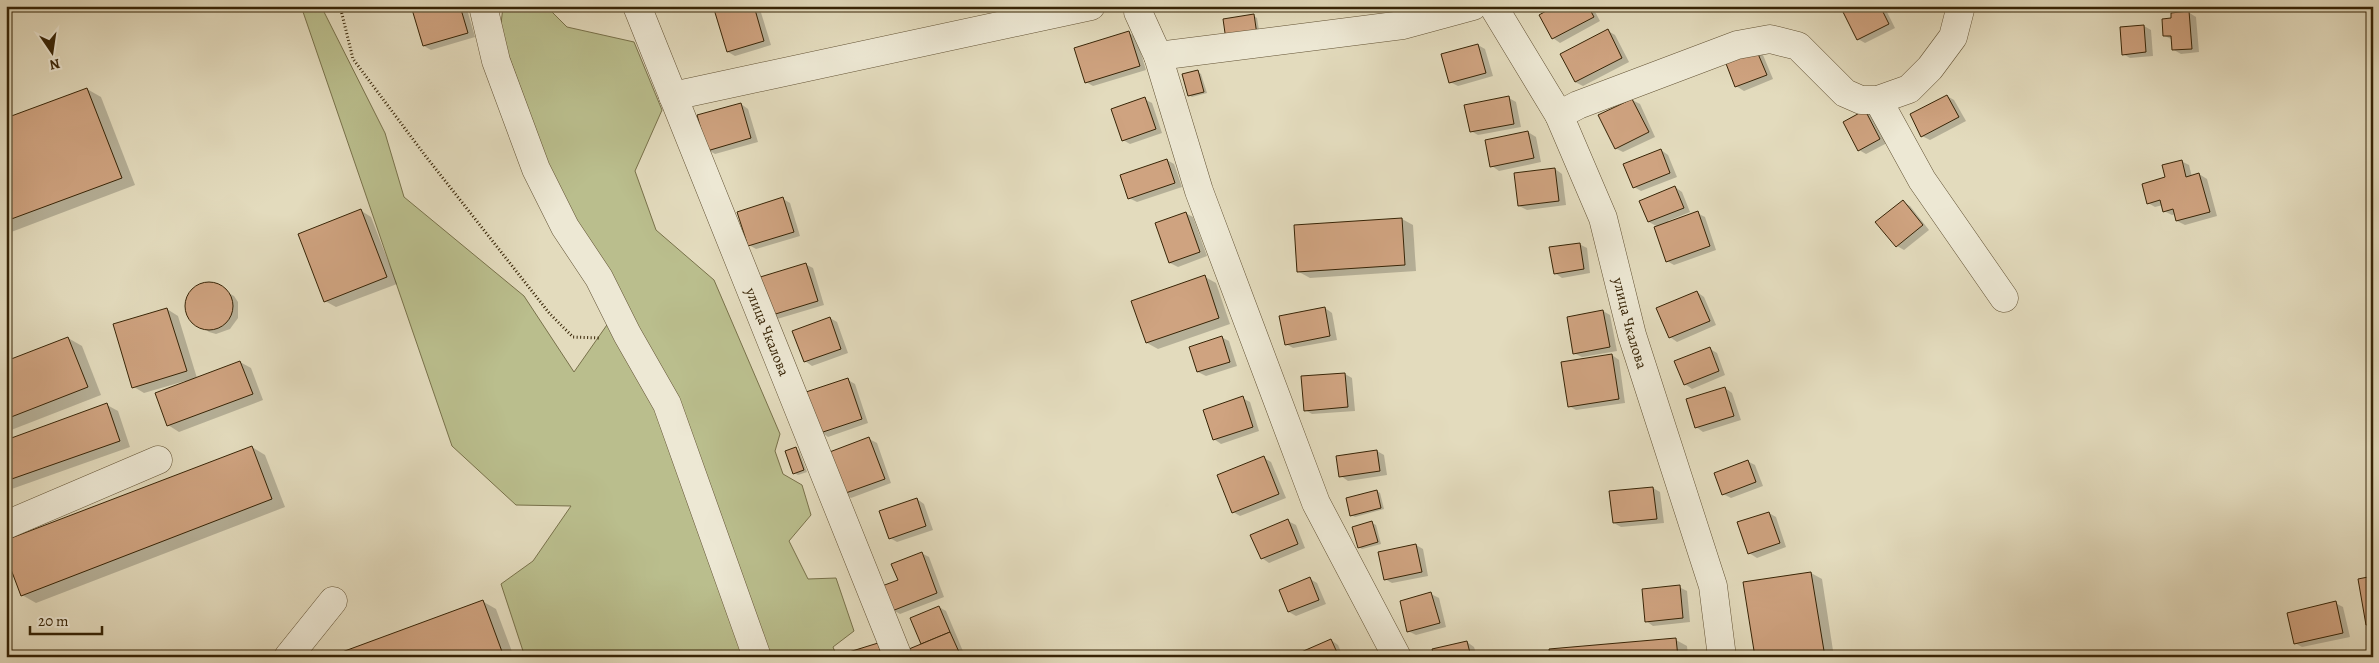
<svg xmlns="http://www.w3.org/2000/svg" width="2379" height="663" font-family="Alegreya,serif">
  <rect width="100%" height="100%" fill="#e3dbbd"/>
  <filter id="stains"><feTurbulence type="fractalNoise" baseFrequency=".004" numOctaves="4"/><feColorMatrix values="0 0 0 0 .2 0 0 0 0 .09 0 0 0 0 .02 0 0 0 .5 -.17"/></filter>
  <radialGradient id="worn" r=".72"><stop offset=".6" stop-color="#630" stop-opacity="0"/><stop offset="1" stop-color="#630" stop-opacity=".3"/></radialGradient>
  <polygon fill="#babe8d" stroke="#78714a" points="301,6 321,6 385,133 404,197 524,296 574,372 623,302 554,180 500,32 503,7 546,6 567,27 634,42 662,110 635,171 656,230 714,280 780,434 775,451 783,474 802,485 811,515 789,541 808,579 836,578 854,631 833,647 837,657 525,657 501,584 533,561 571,506 516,505 452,446"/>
  <g fill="#0003">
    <polygon points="413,6 466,6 475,37 431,50 424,46"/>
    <polygon points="715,6 759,6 771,45 735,56 728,52"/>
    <polygon points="1557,6 1592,6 1600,21 1560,43 1553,38"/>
    <polygon points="1841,6 1884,6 1895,28 1865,43 1858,39"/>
    <polygon points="2188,12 2196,17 2199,52 2181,54 2174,50 2173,40 2165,36 2173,19"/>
    <polygon points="1254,16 1257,18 1260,36 1230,41"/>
    <polygon points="2144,26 2151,30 2153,56 2130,58 2123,54"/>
    <polygon points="1608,31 1615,35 1629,62 1583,86 1575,82"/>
    <polygon points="1129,33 1136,37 1146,70 1093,86 1086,82"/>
    <polygon points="1478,45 1485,49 1493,76 1458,86 1450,82"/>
    <polygon points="1756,51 1763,55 1773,79 1744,91 1736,86"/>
    <polygon points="1198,72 1201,74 1207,93 1192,97 1189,95"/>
    <polygon points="87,89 101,97 135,185 6,234 6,120"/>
    <polygon points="1947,96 1954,100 1966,121 1930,140 1922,136"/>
    <polygon points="1509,98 1516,102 1521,127 1478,135 1471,131"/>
    <polygon points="1144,99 1152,103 1162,133 1130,144 1123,140"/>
    <polygon points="1632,100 1640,104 1655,137 1623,152 1615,148"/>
    <polygon points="741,104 748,109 758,142 715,154 708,150"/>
    <polygon points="1865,112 1872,116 1887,143 1866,154 1859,150"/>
    <polygon points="1528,132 1536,137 1541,162 1499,171 1492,166"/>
    <polygon points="1661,150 1668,155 1677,177 1641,191 1634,187"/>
    <polygon points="1167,160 1174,164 1182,187 1137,202 1129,198"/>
    <polygon points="2181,161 2189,165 2192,177 2199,174 2207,179 2217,216 2185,225 2177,221 2176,214 2172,215 2164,211 2163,205 2155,207 2148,203"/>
    <polygon points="1555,169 1562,174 1566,205 1527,210 1519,206"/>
    <polygon points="1675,187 1682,192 1690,212 1668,221 1669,223 1697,213 1705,217 1716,250 1674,265 1667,261 1658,227 1649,222"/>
    <polygon points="783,199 790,203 800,236 756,249 749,245"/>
    <polygon points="1903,202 1910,206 1929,230 1904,250 1897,246"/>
    <polygon points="360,210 371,217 397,284 336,307 325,301"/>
    <polygon points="1185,213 1193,217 1207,256 1178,267 1170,263 1156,224"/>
    <polygon points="1402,219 1413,225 1416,271 1310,278 1299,272 1296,227"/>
    <polygon points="1579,244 1587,248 1590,273 1562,278 1555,273"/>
    <polygon points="805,264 813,268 824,305 777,319 758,279"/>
    <polygon points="1205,277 1216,283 1230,324 1158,349 1147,343"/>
    <polygon points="213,284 234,296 238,302 238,318 230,329 216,334 209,332 189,318 186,304 188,297 198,286"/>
    <polygon points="1697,292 1704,297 1716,325 1677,342 1670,337"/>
    <polygon points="1325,308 1332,313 1337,340 1293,348 1286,344"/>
    <polygon points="167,309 178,316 197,378 240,362 251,368 263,400 179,432 168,425 156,394 186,383 185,381 144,393 134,387"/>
    <polygon points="1603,311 1610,315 1617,351 1582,357 1574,353"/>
    <polygon points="830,318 837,322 848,353 812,366 805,361"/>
    <polygon points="1221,337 1229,341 1237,366 1206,376 1198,372 1190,348"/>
    <polygon points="68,338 82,346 101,395 6,432 6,363"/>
    <polygon points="1710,349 1717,353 1725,375 1692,389 1685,384"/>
    <polygon points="1612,355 1619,360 1625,403 1576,410 1569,406"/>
    <polygon points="1345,374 1352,378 1355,411 1312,414 1305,410"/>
    <polygon points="848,380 855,384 868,423 828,437 821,432"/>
    <polygon points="1725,388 1732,393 1741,420 1703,432 1696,427"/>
    <polygon points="1242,398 1250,402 1259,431 1221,444 1214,439"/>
    <polygon points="107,405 118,411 130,447 6,491 6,441"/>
    <polygon points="869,439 877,443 891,483 851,498 844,493"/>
    <polygon points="252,447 265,455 285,507 36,603 22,595"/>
    <polygon points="796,449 799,451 807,472 798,475 794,473"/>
    <polygon points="1377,451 1384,455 1387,475 1348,481 1341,476"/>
    <polygon points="1264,458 1271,462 1286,498 1240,516 1233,512"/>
    <polygon points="1747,461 1755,465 1763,486 1731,498 1723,494"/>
    <polygon points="1653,488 1660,492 1664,523 1621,527 1614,523"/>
    <polygon points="1377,491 1380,493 1384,509 1355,517 1351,515"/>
    <polygon points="917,499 924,504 933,530 897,542 890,538"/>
    <polygon points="1769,513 1776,517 1786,547 1757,558 1749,553"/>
    <polygon points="1288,521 1296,525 1305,548 1269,563 1262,558"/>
    <polygon points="1372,523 1376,525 1381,544 1362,549 1359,547"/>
    <polygon points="1416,545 1423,549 1428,576 1392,583 1385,579"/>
    <polygon points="921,553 929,557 944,597 900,614 893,610 899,580"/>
    <polygon points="1811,573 1822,579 1834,657 1756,657"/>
    <polygon points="1310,579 1317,583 1326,604 1296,616 1289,612 1280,590"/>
    <polygon points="1679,587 1687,591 1690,622 1653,626 1646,621"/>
    <polygon points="1431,594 1439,598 1446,627 1416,635 1408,631"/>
    <polygon points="482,601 496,609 514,657 345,657"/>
    <polygon points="2335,603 2343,607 2350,637 2302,647 2295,643"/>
    <polygon points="939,607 946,611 965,656 914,657 923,644 912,618"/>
    <polygon points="1331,640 1338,645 1343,657 1294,657"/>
    <polygon points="1676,640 1687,646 1688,657 1551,657"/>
    <polygon points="1467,642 1474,647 1477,657 1435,657"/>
  </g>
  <g fill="#cfa380" stroke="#372406">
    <polygon points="411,6 460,6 468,33 423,46"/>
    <polygon points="713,6 754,6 764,41 727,52"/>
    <polygon points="1389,6 1432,6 1392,16"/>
    <polygon points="1555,6 1588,6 1594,17 1552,39 1539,15"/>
    <polygon points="1840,6 1880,6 1889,24 1857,40"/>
    <polygon points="2189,11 2192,49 2172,50 2171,36 2163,36 2162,19 2171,18 2171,13"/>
    <polygon points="1254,14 1257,35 1226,40 1223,19"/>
    <polygon points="2144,25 2146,52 2122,55 2120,27"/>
    <polygon points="1608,29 1622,58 1575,82 1560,54"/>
    <polygon points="1129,31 1140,66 1085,83 1074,48"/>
    <polygon points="1478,44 1486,73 1449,83 1441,54"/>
    <polygon points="1756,49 1767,75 1735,87 1725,61"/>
    <polygon points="1198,70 1204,92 1188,96 1182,74"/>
    <polygon points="87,88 122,178 6,221 6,118"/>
    <polygon points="1947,95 1959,117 1921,137 1910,114"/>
    <polygon points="1509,96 1514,124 1470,132 1464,105"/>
    <polygon points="1145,97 1156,129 1122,141 1111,109"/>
    <polygon points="1632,99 1649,132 1615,149 1598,115"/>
    <polygon points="741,103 751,138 707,151 697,115"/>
    <polygon points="1865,110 1880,139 1858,151 1843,122"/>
    <polygon points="1528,131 1534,158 1490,167 1485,140"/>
    <polygon points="1661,149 1670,173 1633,188 1623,164"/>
    <polygon points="1167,159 1175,183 1128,199 1120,175"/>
    <polygon points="2182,160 2186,177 2199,173 2210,212 2176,221 2173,209 2163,212 2160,200 2147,204 2142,184 2165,177 2162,165"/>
    <polygon points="1555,168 1559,201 1518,206 1514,173"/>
    <polygon points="1675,186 1684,208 1648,222 1639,201"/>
    <polygon points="783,197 794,232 748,246 737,212"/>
    <polygon points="1903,200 1923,225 1896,247 1875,222"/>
    <polygon points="361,209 387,277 324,302 298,234"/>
    <polygon points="1698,211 1710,246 1666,262 1654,227"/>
    <polygon points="1186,212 1200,252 1169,263 1155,223"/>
    <polygon points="1402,218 1405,265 1297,272 1294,225"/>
    <polygon points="1580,243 1584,269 1554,274 1549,247"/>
    <polygon points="806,263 818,301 769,316 757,278"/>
    <polygon points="1205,275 1219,318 1146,343 1131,301"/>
    <circle cx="209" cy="306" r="24"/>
    <polygon points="1697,291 1710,321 1669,338 1656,308"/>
    <polygon points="1325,307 1330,336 1285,345 1279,316"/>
    <polygon points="167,308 187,371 132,388 113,324"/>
    <polygon points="1603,310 1610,347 1573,354 1567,317"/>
    <polygon points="830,317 841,349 804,362 792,331"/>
    <polygon points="1222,336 1230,362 1197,372 1189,347"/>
    <polygon points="68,337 88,387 6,419 6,361"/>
    <polygon points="1710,347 1719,371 1684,385 1674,361"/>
    <polygon points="1612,354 1619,399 1568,407 1561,362"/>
    <polygon points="240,361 253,394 167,426 155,393"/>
    <polygon points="1345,373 1348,407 1304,411 1301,376"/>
    <polygon points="848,378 862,419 820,433 806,392"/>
    <polygon points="1725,387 1734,416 1695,428 1686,399"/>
    <polygon points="1243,396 1253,427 1213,440 1203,410"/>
    <polygon points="107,403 120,441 6,481 6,440"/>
    <polygon points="869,437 885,479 843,494 827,453"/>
    <polygon points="252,446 272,499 21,596 6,556 6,540"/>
    <polygon points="796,447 804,470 793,474 785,451"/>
    <polygon points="1377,450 1380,471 1339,477 1336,456"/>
    <polygon points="1264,456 1279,494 1232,513 1217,475"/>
    <polygon points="1748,460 1756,482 1722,495 1714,473"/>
    <polygon points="1653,487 1657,519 1613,523 1609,491"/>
    <polygon points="1377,490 1381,508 1350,516 1346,498"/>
    <polygon points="917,498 926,526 889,539 879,511"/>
    <polygon points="1769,512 1780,543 1748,554 1737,522"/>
    <polygon points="1288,519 1298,544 1261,559 1250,535"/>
    <polygon points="1372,521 1378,542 1358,548 1352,527"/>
    <polygon points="1416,544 1422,572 1384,580 1378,552"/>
    <polygon points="922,552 937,593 892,611 882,586 898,580 891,564"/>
    <polygon points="1811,572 1825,657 1755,657 1743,582"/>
    <polygon points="2373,576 2373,624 2366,625 2358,579"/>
    <polygon points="1310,577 1319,600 1288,612 1279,590"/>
    <polygon points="1680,585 1683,618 1645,622 1642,589"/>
    <polygon points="1431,592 1440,623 1407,632 1400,601"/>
    <polygon points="483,600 504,657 343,657 342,652"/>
    <polygon points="2336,601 2343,633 2294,644 2287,613"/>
    <polygon points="939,606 950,632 921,644 910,618"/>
    <polygon points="950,632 959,652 948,657 913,657 909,649"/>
    <polygon points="1676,638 1678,657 1550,657 1549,649"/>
    <polygon points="1331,639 1339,657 1293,657 1292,656"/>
    <polygon points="1467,641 1471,657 1434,657 1432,649"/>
    <polygon points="878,643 882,657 851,657 849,652"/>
  </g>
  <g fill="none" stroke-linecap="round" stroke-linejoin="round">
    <g stroke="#625234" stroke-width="29">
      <g id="minor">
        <polyline points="483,6 496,61 536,169 565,227 599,278 627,334 667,404 757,657"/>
        <path id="s1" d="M637,6L898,657"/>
        <polyline points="1138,6 1138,12 1158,56 1199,191 1316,503 1397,657"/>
        <path id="s2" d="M1493,6L1559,115L1603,218L1632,335L1713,586L1722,657"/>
        <polyline points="1158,56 1403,25 1473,6"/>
        <polyline points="673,96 1091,6"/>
        <polyline points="1878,100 1922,180 2004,298"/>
        <polyline points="1559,115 1578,105 1737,45 1770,39 1798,46 1845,93 1861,100 1878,100 1909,89 1930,68 1953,37 1961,6"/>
        <polyline points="6,525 158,460"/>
        <polyline points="288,657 333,601"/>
      </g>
    </g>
    <polyline stroke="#372406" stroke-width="3" stroke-dasharray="1 2.5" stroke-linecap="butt" points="340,6 353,59 424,154 550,314 573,337 601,338"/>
    <use href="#minor" stroke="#ede8d4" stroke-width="28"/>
  </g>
  <g text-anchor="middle" stroke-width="4" stroke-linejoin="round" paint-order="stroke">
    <g font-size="15" fill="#372406" stroke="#ede8d4">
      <text dy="5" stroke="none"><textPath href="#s2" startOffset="348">улица Чкалова</textPath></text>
      <text dy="5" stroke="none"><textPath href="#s1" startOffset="351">улица Чкалова</textPath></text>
    </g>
  </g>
  <rect width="2379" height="663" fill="none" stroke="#e3dbbd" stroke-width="25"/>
  <rect x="8" y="8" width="2364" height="648" fill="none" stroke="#372406" stroke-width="2.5"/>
  <rect x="12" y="12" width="2354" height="638" fill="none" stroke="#372406"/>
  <g transform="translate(52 52) rotate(167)" stroke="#ede8d4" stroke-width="4" paint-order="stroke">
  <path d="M0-4L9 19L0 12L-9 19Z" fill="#372406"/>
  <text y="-8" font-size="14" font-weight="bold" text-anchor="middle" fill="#372406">N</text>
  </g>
  <path d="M30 626v8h72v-8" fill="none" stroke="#372406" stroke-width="2.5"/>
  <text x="38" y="626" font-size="15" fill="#372406" stroke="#ede8d4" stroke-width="4" paint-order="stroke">20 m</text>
  <rect width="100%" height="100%" filter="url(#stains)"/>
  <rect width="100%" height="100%" fill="url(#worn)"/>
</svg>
